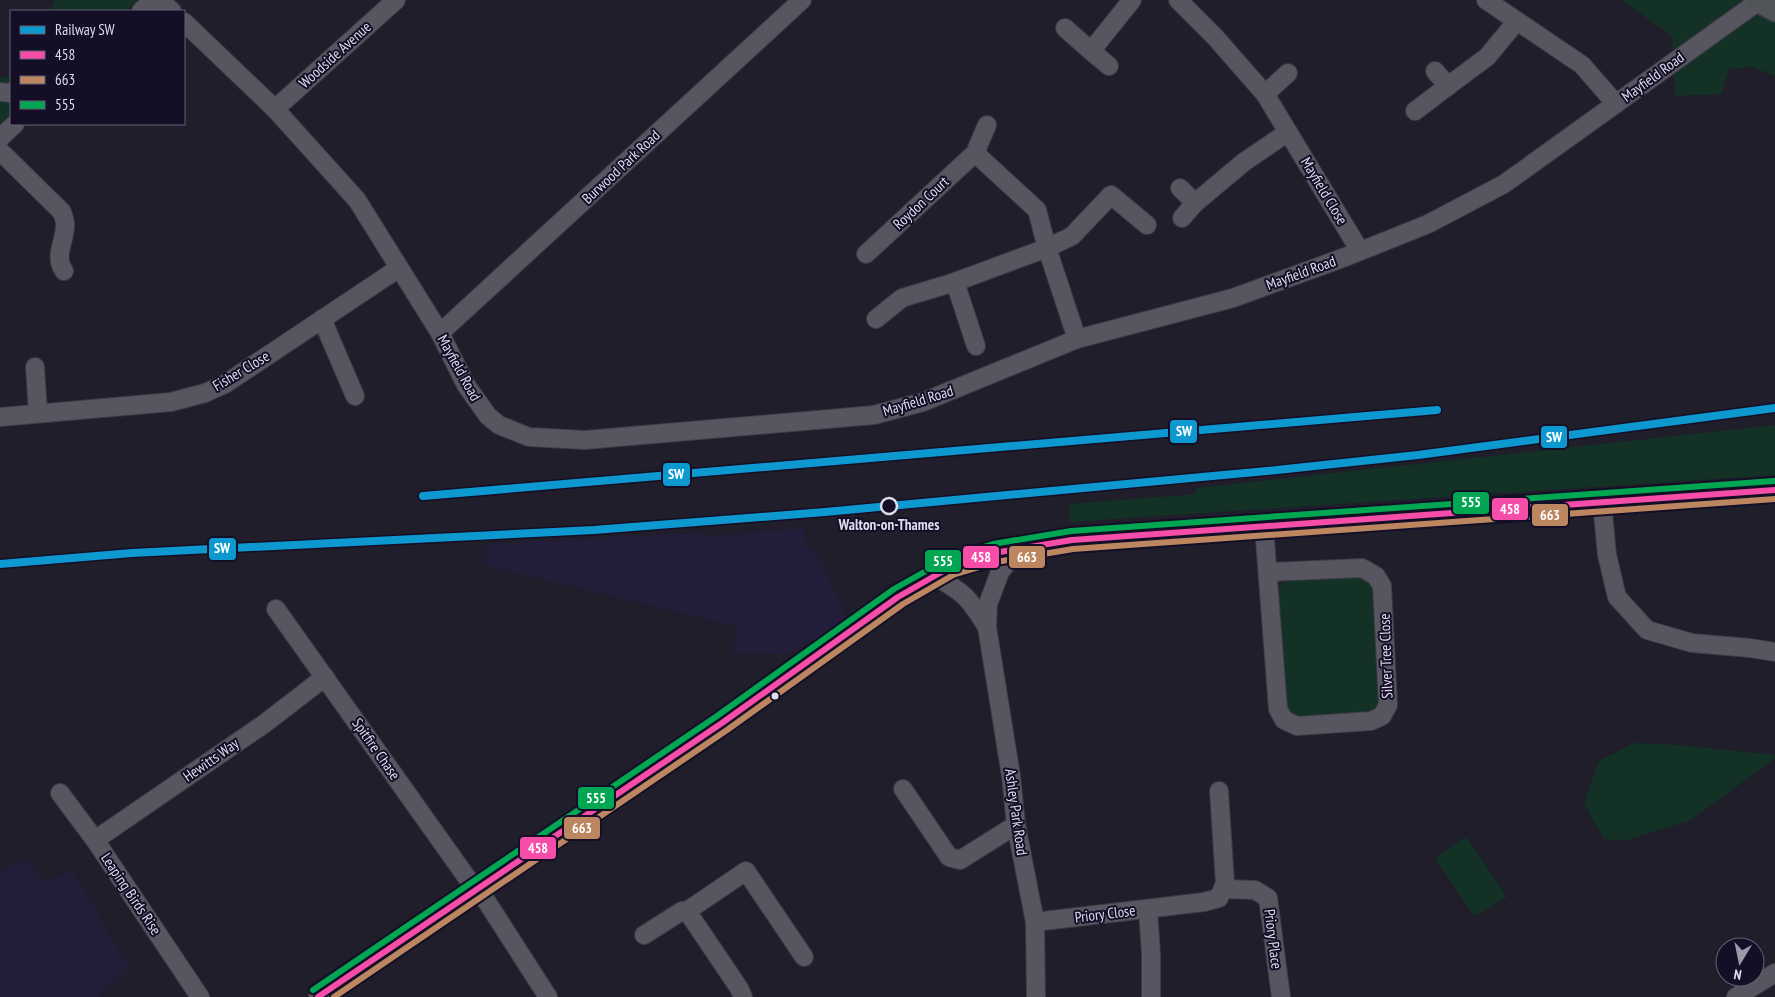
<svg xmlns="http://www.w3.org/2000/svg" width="1775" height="997" font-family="'PT Sans Narrow',sans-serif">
  <rect width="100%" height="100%" fill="#201e2b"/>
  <g fill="#231d39">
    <polygon points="804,528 805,544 820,557 847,619 831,631 785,654 732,653 738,627 485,565 487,544 704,532 704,537"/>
    <polygon points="28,859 45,884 72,869 129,968 98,997 0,997 0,871"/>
  </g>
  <g fill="#133124">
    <polygon points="55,0 138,0 126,11 50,11"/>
    <polygon points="1621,0 1775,0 1775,76 1752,67 1729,69 1721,94 1675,96 1672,36"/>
    <polygon points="11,75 11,121 0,132 0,78"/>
    <polygon points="1775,425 1775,475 1070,522 1069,504 1196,494 1196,488"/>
    <polygon points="1362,573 1374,582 1382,705 1375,715 1295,719 1287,715 1274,605 1278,588 1286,580"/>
    <polygon points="1634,743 1668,744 1775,755 1775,758 1691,820 1625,841 1604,839 1584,803 1599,761"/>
    <polygon points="1467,837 1507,897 1474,916 1435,858"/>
  </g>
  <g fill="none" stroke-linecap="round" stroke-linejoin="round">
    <g stroke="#3d3b47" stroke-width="20">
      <g id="minor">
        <polyline points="159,0 172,11"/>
        <polyline points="1178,0 1215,37 1265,94 1288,132"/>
        <polyline points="1486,0 1582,65 1616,104"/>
        <polyline points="141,11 154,0"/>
        <polyline points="184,22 275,109 357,200 440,333 466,385 488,416 499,425 529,437 585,440 874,415 923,402 1077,339 1233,298 1348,256 1428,224 1504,184 1759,1"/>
        <polyline points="1065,28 1091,51"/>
        <polyline points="1109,66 1091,51 1132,0"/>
        <polyline points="1448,86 1487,57 1516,22"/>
        <polyline points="0,92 11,93"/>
        <polyline points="1265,94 1288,73"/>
        <polyline points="275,109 396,0"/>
        <polyline points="1415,111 1448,86 1435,71"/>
        <polyline points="0,138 15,124"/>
        <path d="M0,151L62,212C63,215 65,220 65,224C66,240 53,256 64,271"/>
        <polyline points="1180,188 1195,203 1182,218"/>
        <polyline points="1195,203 1244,162 1288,132 1360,251"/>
        <polyline points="866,254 975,153 987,125"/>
        <polyline points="955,282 976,346"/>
        <polyline points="322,319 355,396"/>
        <polyline points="876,319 902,298 955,282 1047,248 1037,210 975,153"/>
        <polyline points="440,333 802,0"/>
        <polyline points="1077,339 1047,248 1072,236 1111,195 1147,225"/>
        <polyline points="35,367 38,413"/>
        <polyline points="0,417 171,402 205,393 225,384 399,268"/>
        <polyline points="1602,502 1607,555 1617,597 1647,630 1692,643 1750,648 1775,652"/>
        <polyline points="1264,527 1278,709 1284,720 1297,726 1371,721 1382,716 1388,705 1382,586 1376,576 1362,568 1268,572"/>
        <polyline points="1020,547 1000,572 988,604 987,627 1011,776 1016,825 1035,922 1036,997"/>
        <path d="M934,576C964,592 969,598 987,627"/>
        <polyline points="276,609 475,889"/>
        <polyline points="903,789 949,857 960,860 1016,825"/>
        <polyline points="60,793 95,840 200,997"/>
        <polyline points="95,840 264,724 325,677"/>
        <polyline points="478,888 548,997"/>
        <polyline points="1223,889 1255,890 1268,898 1281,997"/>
        <polyline points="1148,909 1151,954 1151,997"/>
        <polyline points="1035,922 1204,902 1219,898 1225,883 1219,791"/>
        <polyline points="644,935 682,911 687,911"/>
        <polyline points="318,997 722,723 898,597 934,576 952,566 994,553 1072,540 1775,490"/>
        <polyline points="743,997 739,988 687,911 746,871 804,957"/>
        <polyline points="1736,997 1775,973"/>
      </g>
    </g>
    <g stroke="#3d3b47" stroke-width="25">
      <polyline id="major" points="1757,0 1775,10"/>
    </g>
    <use href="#minor" stroke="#565560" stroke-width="18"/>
    <use href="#major" stroke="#515558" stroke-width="22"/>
    <g stroke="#140f27" stroke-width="10">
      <polyline id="bus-1" points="318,997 722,723 898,597 952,566 994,553 1072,540 1775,490"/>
    </g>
    <g stroke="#140f27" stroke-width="10">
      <polyline id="bus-2" points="334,997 727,730 903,604 955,574 996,562 1073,549 1775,499"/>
    </g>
    <g stroke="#140f27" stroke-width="10">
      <polyline id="bus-3" points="313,990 717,716 894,589 949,558 993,544 1071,531 1774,481"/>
    </g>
    <use href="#bus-1" stroke="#f54da8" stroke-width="6"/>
    <use href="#bus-2" stroke="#bb8660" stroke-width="6"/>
    <use href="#bus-3" stroke="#00a651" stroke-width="6"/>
    <g stroke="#140f27" stroke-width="11">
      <g id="rail-1">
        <polyline points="423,496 1437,410"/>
        <polyline points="0,564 132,553 594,530 825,512 1277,470 1418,455 1775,408"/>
      </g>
    </g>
    <use href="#rail-1" stroke="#0d99d0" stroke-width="8"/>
  </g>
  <circle fill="#140f27" stroke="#dedced" stroke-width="2.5" cx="889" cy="506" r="8"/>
  <circle fill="#dedced" stroke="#140f27" stroke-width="2" cx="775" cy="696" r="4.5"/>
  <g text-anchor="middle" stroke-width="4" stroke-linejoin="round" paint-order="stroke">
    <g font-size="15" fill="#dedced" stroke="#140f27">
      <text transform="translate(335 55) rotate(-42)" y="5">Woodside Avenue</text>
      <text transform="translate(1653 77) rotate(-36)" y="5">Mayfield Road</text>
      <text transform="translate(621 167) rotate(-43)" y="5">Burwood Park Road</text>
      <text transform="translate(1324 191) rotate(59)" y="5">Mayfield Close</text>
      <text transform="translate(921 203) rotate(-43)" y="5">Roydon Court</text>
      <text transform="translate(1301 273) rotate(-20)" y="5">Mayfield Road</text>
      <text transform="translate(459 368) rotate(61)" y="5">Mayfield Road</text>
      <text transform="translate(241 371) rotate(-31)" y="5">Fisher Close</text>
      <text transform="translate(918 401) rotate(-17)" y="5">Mayfield Road</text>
      <text transform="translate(1386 656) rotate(-92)" y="5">Silver Tree Close</text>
      <text transform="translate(376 749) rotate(55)" y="5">Spitfire Chase</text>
      <text transform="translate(211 760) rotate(-35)" y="5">Hewitts Way</text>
      <text transform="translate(1016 812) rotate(82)" y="5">Ashley Park Road</text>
      <text transform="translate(131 894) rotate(56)" y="5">Leaping Birds Rise</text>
      <text transform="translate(1105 914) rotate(-7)" y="5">Priory Close</text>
      <text transform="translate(1273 939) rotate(83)" y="5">Priory Place</text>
    </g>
    <g font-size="15" font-weight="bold" fill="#dedced" stroke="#140f27">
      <text x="889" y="530">Walton-on-Thames</text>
    </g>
  </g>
  <g stroke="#140f27" stroke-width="2">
    <rect x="1169" y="419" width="29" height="25" rx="5" fill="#0d99d0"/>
    <rect x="1540" y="425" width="28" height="24" rx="5" fill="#0d99d0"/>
    <rect x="662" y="462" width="29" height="25" rx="5" fill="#0d99d0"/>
    <rect x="1452" y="491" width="38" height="24" rx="5" fill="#00a651"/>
    <rect x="1491" y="497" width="38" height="24" rx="5" fill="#f54da8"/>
    <rect x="1531" y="503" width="38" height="24" rx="5" fill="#bb8660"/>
    <rect x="208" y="537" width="29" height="24" rx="5" fill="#0d99d0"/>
    <rect x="1008" y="545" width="38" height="24" rx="5" fill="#bb8660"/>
    <rect x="962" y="545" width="38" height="24" rx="5" fill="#f54da8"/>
    <rect x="924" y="549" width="38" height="24" rx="5" fill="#00a651"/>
    <rect x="577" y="786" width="38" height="24" rx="5" fill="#00a651"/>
    <rect x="563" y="816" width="38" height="24" rx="5" fill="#bb8660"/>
    <rect x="519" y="836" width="38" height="24" rx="5" fill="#f54da8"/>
  </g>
  <g font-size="14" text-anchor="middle" font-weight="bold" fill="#fff">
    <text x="1184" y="436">SW</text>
    <text x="1554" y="442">SW</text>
    <text x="676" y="479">SW</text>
    <text x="1471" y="507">555</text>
    <text x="1510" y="514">458</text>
    <text x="1550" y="520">663</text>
    <text x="222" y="553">SW</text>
    <text x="1027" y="562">663</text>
    <text x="981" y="562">458</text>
    <text x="943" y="566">555</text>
    <text x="596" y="803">555</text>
    <text x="582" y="833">663</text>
    <text x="538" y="853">458</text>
  </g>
  <rect x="10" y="10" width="175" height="115" fill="#140f27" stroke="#656176"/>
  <rect x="20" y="26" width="25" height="8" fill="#0d99d0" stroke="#656176"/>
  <text x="55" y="35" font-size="15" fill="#dedced">Railway SW</text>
  <rect x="20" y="51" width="25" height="8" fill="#f54da8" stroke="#656176"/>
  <text x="55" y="60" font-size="15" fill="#dedced">458</text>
  <rect x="20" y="76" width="25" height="8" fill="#bb8660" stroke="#656176"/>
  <text x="55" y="85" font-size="15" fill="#dedced">663</text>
  <rect x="20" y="101" width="25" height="8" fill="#00a651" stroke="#656176"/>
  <text x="55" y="110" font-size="15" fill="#dedced">555</text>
  <g transform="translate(1740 962) rotate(190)"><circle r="24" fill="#140f27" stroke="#656176"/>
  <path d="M0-4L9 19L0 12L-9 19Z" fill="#9c9aa9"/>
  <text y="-8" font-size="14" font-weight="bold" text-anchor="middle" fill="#dedced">N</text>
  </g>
</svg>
